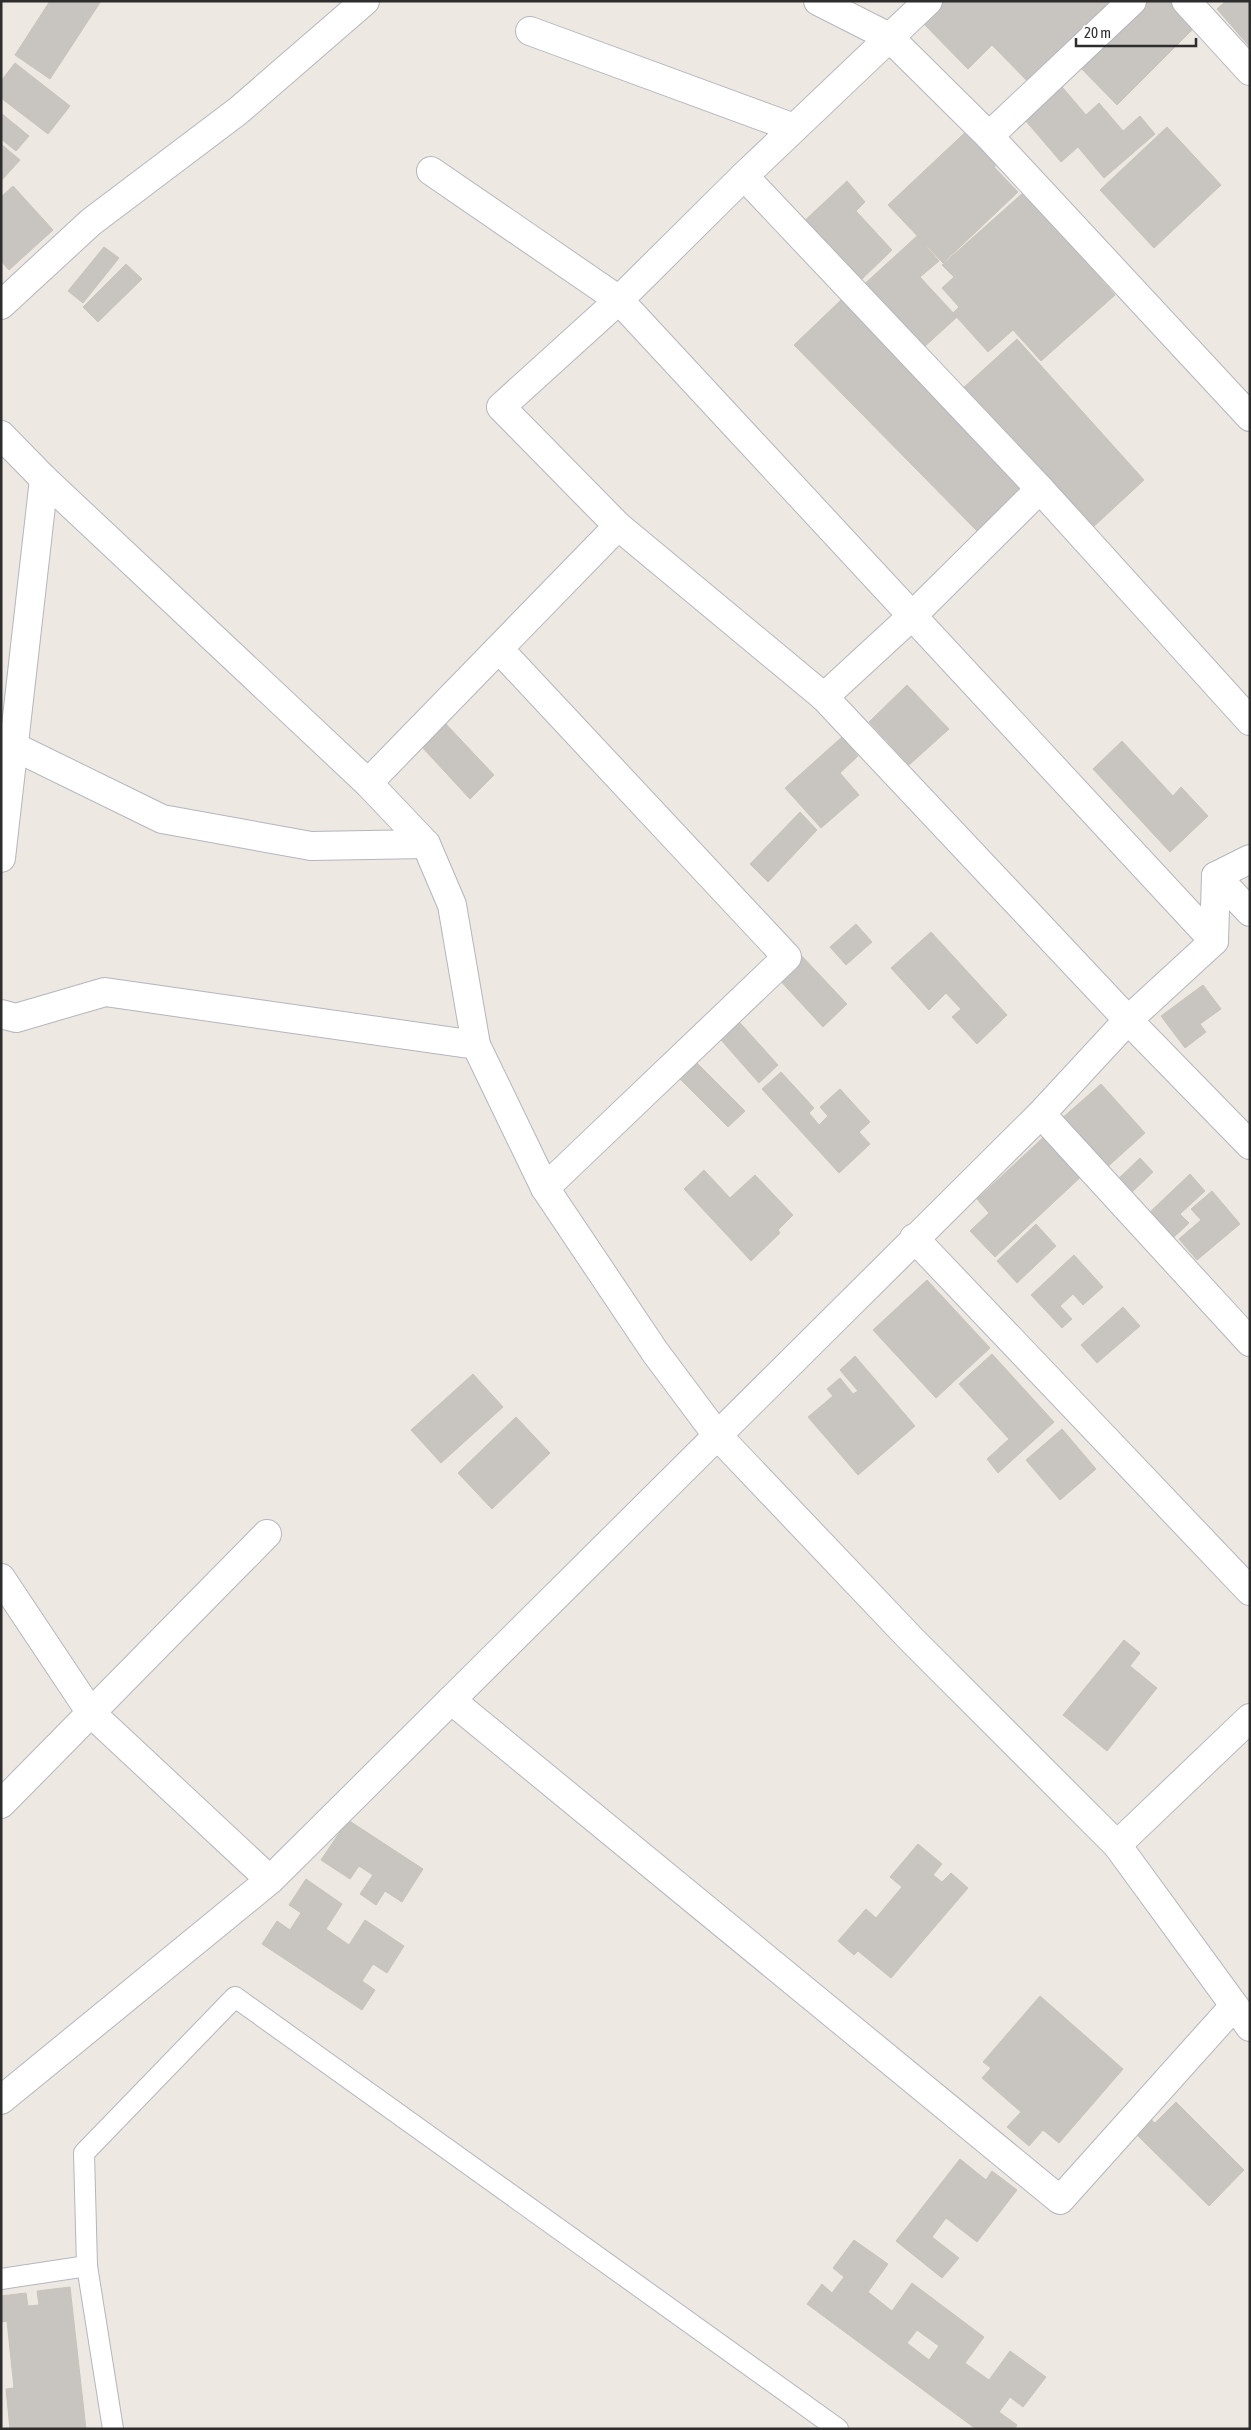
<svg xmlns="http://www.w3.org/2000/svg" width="1251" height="2430" font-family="'Asap Condensed',sans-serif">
  <rect width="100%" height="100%" fill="#ede8e1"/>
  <g fill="#c8c5c0" stroke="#c8c4ba" fill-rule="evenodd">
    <polygon points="50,1 101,1 50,79 15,55"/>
    <polygon points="942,1 1123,1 1035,89 992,45 968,69 921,21"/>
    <polygon points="1137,1 1169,1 1195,27 1117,105 1075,62"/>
    <polygon points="1226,1 1250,1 1249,46 1217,9"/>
    <polygon points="15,63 70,106 48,134 1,98 1,81"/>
    <polygon points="1057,81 1086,115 1099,103 1123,131 1140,116 1155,134 1104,178 1078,147 1061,162 1019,113"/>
    <polygon points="1,113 29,136 16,151 1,139"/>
    <polygon points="973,125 1004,158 994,167 1018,192 943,263 888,205"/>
    <polygon points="1167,127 1221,185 1154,248 1100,190"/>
    <polygon points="1,144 20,160 1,181"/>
    <polygon points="847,181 865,202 856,211 892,250 859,282 800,225"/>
    <polygon points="13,186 53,230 9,270 1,261 1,197"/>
    <polygon points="1024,192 1115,295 1041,361 1013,330 988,352 953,313 959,307 942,288 954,277 942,265"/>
    <polygon points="917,236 939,261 920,277 957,317 923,348 860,288"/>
    <polygon points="104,247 119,258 83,303 68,291"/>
    <polygon points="126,264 142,279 98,322 83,307"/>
    <polygon points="841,300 1024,487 978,532 794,345"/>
    <polygon points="1017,339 1144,480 1090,530 962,389"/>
    <polygon points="907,685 949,729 909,765 869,722"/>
    <polygon points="445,723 494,775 470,799 421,746"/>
    <polygon points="842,737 858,756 840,773 859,795 821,828 785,788"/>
    <polygon points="1122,741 1173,796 1181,787 1208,816 1170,852 1093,769"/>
    <polygon points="800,812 817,830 768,882 750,864"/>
    <polygon points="856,924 872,942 846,965 830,947"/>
    <polygon points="931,932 1007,1015 977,1044 952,1017 961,1009 946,993 929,1010 891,968"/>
    <polygon points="799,953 847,1004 823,1027 775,975"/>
    <polygon points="1203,985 1221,1009 1200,1024 1206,1032 1185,1048 1161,1016"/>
    <polygon points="733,1015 778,1065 759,1083 714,1032"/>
    <polygon points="692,1058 745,1111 728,1127 676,1075"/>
    <polygon points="781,1072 814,1108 809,1113 819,1125 828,1116 820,1107 840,1089 870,1122 859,1132 870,1144 839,1173 762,1089"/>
    <polygon points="1101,1084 1145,1133 1104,1170 1060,1120"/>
    <polygon points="1048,1133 1085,1173 995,1257 970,1231 989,1213 977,1199"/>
    <polygon points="1140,1158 1153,1172 1128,1196 1115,1182"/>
    <polygon points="704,1170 730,1198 755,1175 793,1215 778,1230 780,1233 751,1261 684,1189"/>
    <polygon points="1190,1174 1205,1191 1180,1214 1189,1223 1173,1238 1150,1212"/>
    <polygon points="1212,1191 1240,1224 1197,1260 1179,1239 1201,1220 1191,1209"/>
    <polygon points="1036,1224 1056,1246 1017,1283 997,1261"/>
    <polygon points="1074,1255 1103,1287 1083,1305 1073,1294 1060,1306 1072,1319 1062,1328 1031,1295"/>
    <polygon points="927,1280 990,1348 936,1398 873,1330"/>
    <polygon points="1123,1307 1140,1326 1097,1363 1081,1345"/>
    <polygon points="992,1354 1054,1422 998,1473 987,1459 1009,1439 959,1384"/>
    <polygon points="855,1356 915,1426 858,1475 808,1417 833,1396 827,1389 840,1378 853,1394 858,1391 840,1370"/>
    <polygon points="473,1374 503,1407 441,1463 411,1430"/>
    <polygon points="516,1417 550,1453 492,1509 458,1473"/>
    <polygon points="1062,1429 1096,1469 1060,1500 1026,1460"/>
    <polygon points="1124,1640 1140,1653 1130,1666 1157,1688 1107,1751 1063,1715"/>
    <polygon points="348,1820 423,1869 402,1902 385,1891 376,1905 360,1894 373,1875 359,1866 350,1879 321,1860"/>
    <polygon points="918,1844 942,1864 933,1875 942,1882 951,1873 968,1888 891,1978 858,1951 854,1955 838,1941 866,1909 876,1918 902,1887 890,1877"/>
    <polygon points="306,1879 342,1904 326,1929 349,1945 365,1920 404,1946 387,1973 373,1964 362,1981 375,1990 362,2010 262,1944 277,1921 290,1930 301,1913 289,1905"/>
    <polygon points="1040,1996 1123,2069 1059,2143 1043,2130 1029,2146 1007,2127 1021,2112 982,2078 991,2068 983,2062"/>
    <polygon points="1176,2102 1244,2170 1209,2206 1131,2129 1145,2115 1155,2123"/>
    <polygon points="960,2159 986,2180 992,2171 1017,2190 977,2242 946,2218 932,2237 959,2258 942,2278 896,2241"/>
    <path d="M854,2240L888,2264L868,2292L892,2311L912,2283L984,2337L965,2363L989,2380L1010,2351L1046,2377L1023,2407L1010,2397L999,2412L1017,2425L1014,2429H976L807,2304L822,2284L832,2293L844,2277L833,2268ZM917,2330L939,2346L929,2360L907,2343Z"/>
    <polygon points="70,2287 86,2429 10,2429 6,2389 14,2388 7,2321 1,2322 1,2296 26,2293 28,2306 39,2305 37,2291"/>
  </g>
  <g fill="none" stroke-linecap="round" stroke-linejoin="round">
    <g stroke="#b4b6bf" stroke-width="22">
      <g id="service">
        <polyline points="1,2279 87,2266"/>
        <polyline points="113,2429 87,2266 84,2153 235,1997 838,2429"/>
      </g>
    </g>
    <g stroke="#b4b6bf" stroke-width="30">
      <g id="minor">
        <polyline points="818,1 889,37 989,136 1250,417"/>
        <polyline points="928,1 744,176 619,300 501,407 618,526 824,697 1128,1020 1250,1145"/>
        <polyline points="1186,1 1250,71"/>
        <polyline points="530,31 794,128"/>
        <polyline points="989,136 1132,1"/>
        <polyline points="431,171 619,300 1214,941"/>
        <polyline points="744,176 1040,489 1250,721"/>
        <polyline points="1,305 91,222 238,111 365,1"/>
        <polyline points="1,435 44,479 368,783 426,844 452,905 476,1045 545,1188 655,1352 717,1435 912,1640 1117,1845 1250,2027"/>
        <polyline points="499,649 787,957 545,1188"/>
        <polyline points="824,697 912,616 1040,489"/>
        <polyline points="15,747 162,819 311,846 426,844"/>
        <polyline points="368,783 618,526"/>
        <polyline points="1,858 44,479"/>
        <polyline points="1216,876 1250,912"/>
        <polyline points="1,1014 16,1018 105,992 476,1045"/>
        <polyline points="1041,1114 1250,1342"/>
        <polyline points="914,1238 1250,1591"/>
        <polyline points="1,1578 91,1713 270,1880"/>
        <polyline points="451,1700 1060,2200 1234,2006"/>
        <polyline points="1,1804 267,1534"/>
        <polyline points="1117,1845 1250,1718"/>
        <polyline points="1,2100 270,1880 1041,1114 1128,1020 1214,941 1216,876 1250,859"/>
      </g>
    </g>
    <use href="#service" stroke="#fff" stroke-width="20"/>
    <use href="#minor" stroke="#fff" stroke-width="28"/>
  </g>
  <rect width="1251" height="2430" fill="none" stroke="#2d2d2d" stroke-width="5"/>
  <path d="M1076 38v8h120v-8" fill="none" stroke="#2d2d2d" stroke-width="2.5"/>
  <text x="1084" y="38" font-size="15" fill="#2d2d2d" stroke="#ffffff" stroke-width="4" paint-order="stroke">20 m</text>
</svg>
